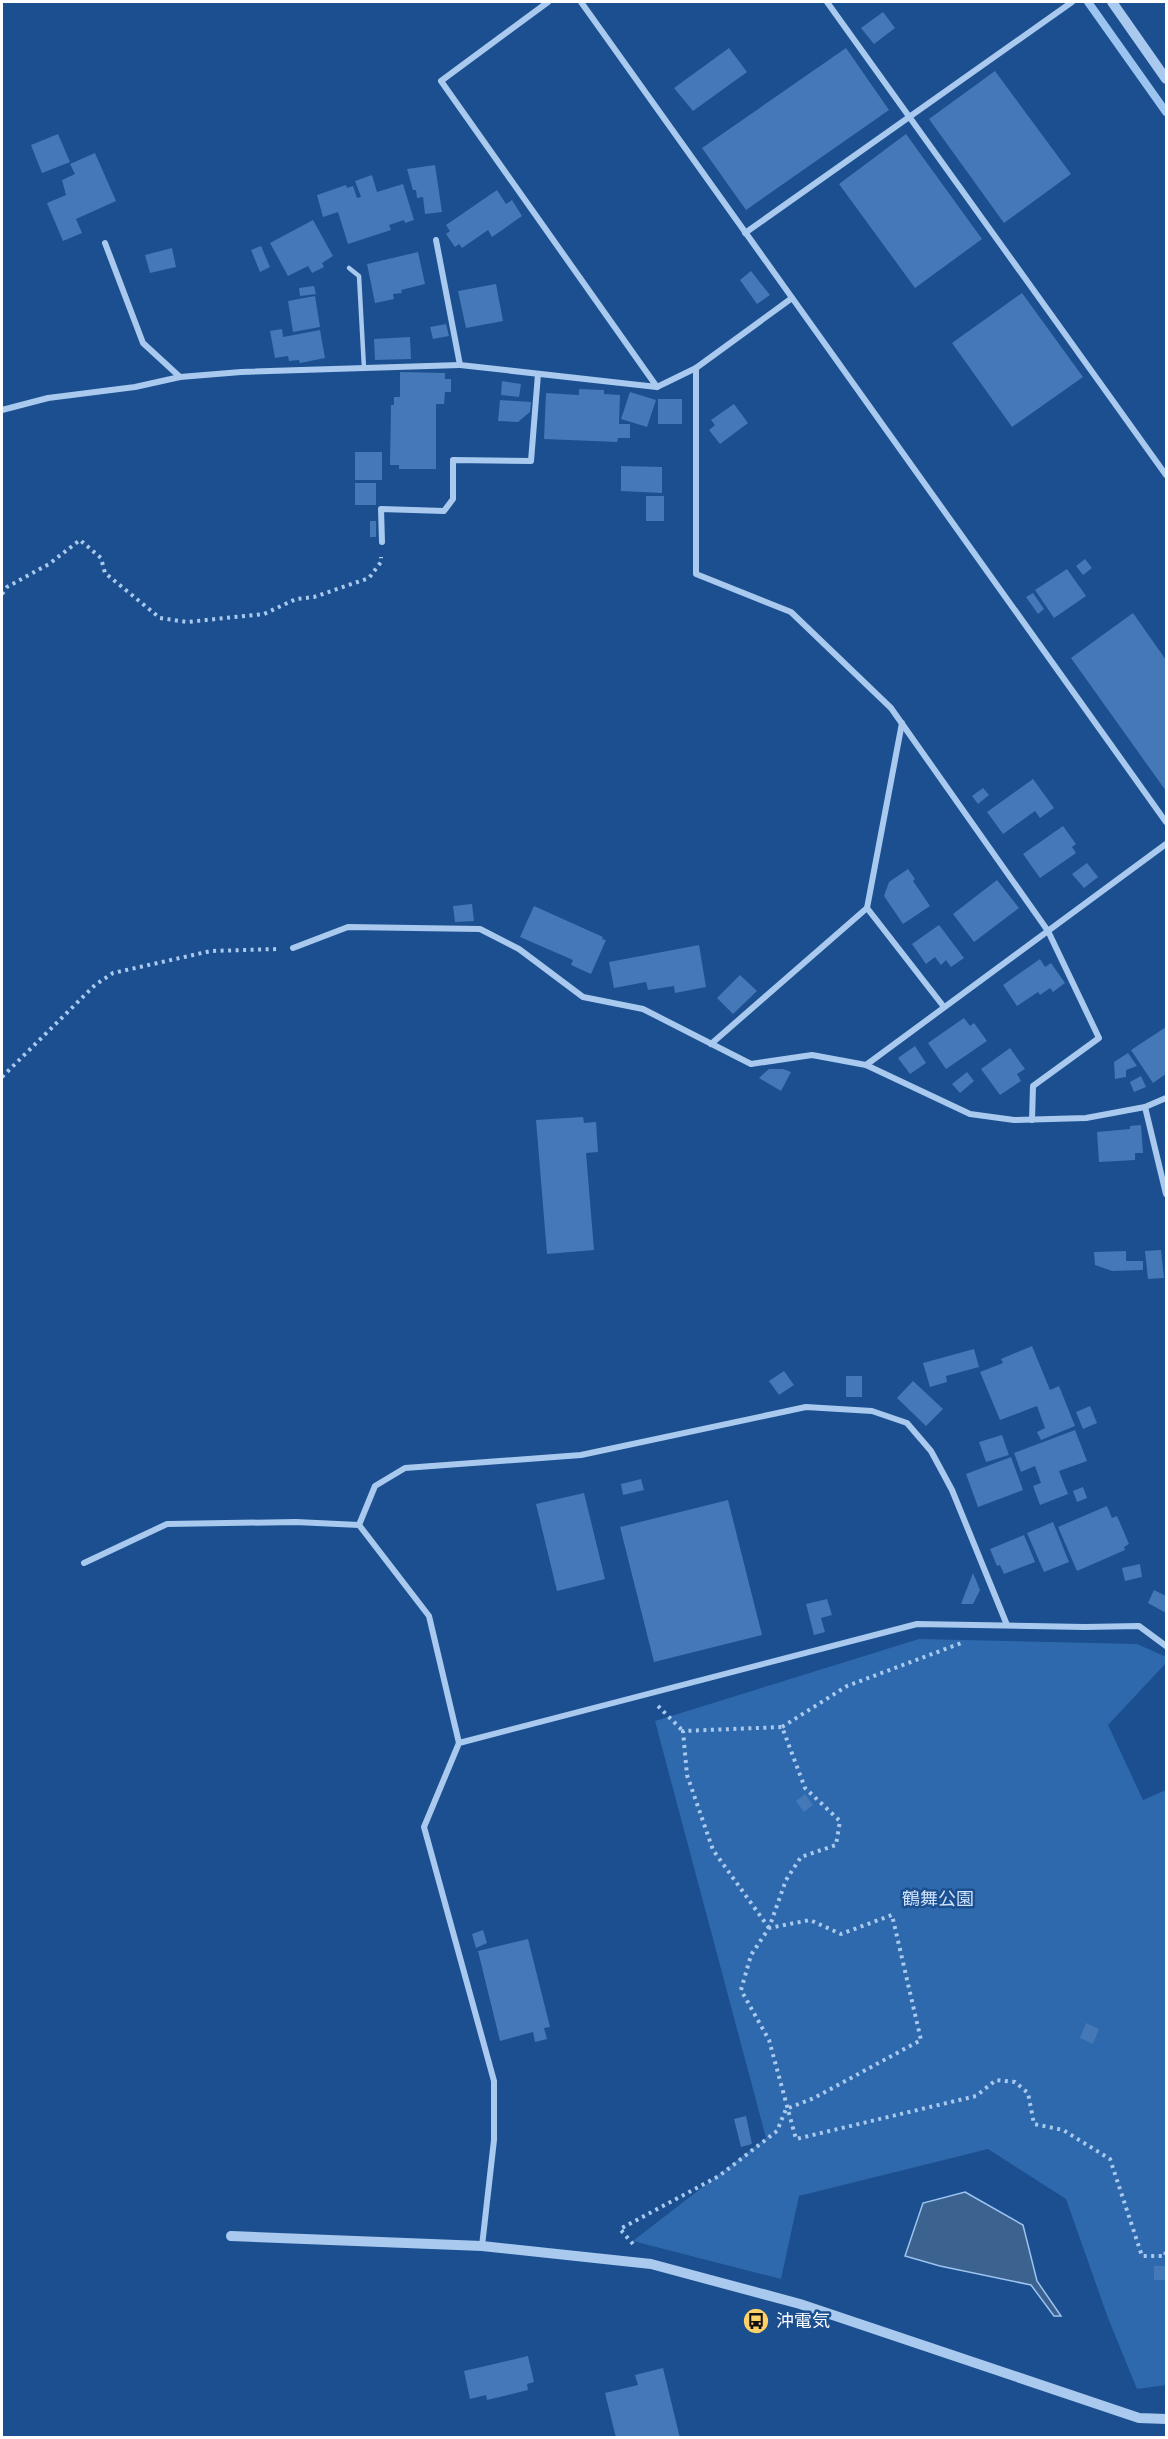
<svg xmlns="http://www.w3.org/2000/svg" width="1168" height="2439" font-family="Raleway,'Noto Sans JP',sans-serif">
  <rect width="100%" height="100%" fill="#1b4f8f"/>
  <polygon fill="#2e69ad" points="919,1639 1137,1644 1166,1657 1166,1663 1108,1725 1143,1800 1166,1790 1166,2385 1137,2389 1108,2318 1066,2199 988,2149 799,2196 781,2279 633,2241 766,2138 655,1721"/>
  <polygon fill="#3c6290" stroke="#9cc4f0" stroke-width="1.5" points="965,2192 1023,2225 1037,2281 1061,2316 1054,2316 1031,2285 940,2266 905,2256 923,2203"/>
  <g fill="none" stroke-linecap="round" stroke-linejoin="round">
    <polyline stroke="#9cc4f0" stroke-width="8" points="1088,2 1166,112"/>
  </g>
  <g fill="#4478b7">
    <polygon points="883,12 895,28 874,44 861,28"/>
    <polygon points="729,48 747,72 693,111 674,88"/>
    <polygon points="846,48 889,110 746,210 702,148"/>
    <polygon points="995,71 1071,174 1004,223 929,119"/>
    <polygon points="58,134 70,162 42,173 31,145"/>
    <polygon points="906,134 982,239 915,288 839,184"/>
    <polygon points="95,153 116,201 76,219 82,233 63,241 47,203 66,195 62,180 75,174 70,164"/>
    <polygon points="435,165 442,212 425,214 423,197 417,198 416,190 413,190 407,169"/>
    <polygon points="372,175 377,192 403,184 414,220 405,223 404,220 389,225 391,230 348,244 338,212 323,217 317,195 346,185 347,188 353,186 357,198 361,197 355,181"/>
    <polygon points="497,190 506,204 512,200 522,216 492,237 488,230 462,248 459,244 455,247 446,234 450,231 446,225"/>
    <polygon points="313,220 333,256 322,263 324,267 312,273 308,266 288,276 270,243"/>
    <polygon points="261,246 270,267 260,272 251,250"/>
    <polygon points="172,248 176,267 150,273 145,255"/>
    <polygon points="418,252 425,284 401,290 402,293 393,294 394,299 375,303 367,264"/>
    <polygon points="751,271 770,295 757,304 740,280"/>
    <polygon points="496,284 503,321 466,328 458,291"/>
    <polygon points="314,286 316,294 300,296 299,288"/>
    <polygon points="1022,293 1083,377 1012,427 952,343"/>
    <polygon points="315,296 320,327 293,332 288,301"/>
    <polygon points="446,324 449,336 433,339 430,327"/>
    <polygon points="282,329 283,337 320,330 325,358 300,363 299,360 289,361 288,356 275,358 270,331"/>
    <polygon points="410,337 411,359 375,360 374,339"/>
    <polygon points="400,372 445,373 445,379 451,379 451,392 445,392 444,404 436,404 436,469 399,469 399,465 390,465 391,405 394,405 394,397 400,397"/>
    <polygon points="502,381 521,384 519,397 501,395"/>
    <polygon points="579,389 604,390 604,394 620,395 619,424 630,424 630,438 618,438 617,442 544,439 546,393 579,395"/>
    <polygon points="630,392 656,400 647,427 621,419"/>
    <rect x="658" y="399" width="24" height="25"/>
    <polygon points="500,400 531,402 530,412 518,422 498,421"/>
    <polygon points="734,404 748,423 720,444 709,430 715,425 711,420"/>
    <rect x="355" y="452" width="27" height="28"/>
    <polygon points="621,466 662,467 662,493 621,491"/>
    <rect x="355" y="483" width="21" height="22"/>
    <rect x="646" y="496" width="18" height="25"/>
    <rect x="370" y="521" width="6" height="16"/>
    <polygon points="1085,559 1092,568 1083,575 1076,566"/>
    <polygon points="1067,569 1086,596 1054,618 1035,590"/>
    <polygon points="1033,593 1044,609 1038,614 1026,597"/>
    <polygon points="1133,613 1166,660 1166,791 1071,658"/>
    <polygon points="1033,779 1054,808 1040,818 1035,811 1003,834 987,812"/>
    <polygon points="983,788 989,795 978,804 972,796"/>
    <polygon points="1063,826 1076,844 1072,847 1076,853 1040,878 1023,854"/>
    <polygon points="1087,863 1098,877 1084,888 1072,874"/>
    <polygon points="908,869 915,879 913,881 930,906 903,924 884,896 889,882"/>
    <polygon points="997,880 1019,908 974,942 953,914"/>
    <polygon points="472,904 474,921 455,922 453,906"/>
    <polygon points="534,906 603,937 602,939 606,940 591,974 571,965 573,960 520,937"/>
    <polygon points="939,925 964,958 951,967 946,960 941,965 935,957 926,964 912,944"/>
    <polygon points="699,945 706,987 675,993 674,986 648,990 646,982 614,988 609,962"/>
    <polygon points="1040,959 1045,967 1051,963 1065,983 1053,992 1050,988 1040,995 1038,992 1017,1006 1003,985"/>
    <polygon points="740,975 757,991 733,1014 717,998"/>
    <polygon points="964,1018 970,1026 974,1023 987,1041 946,1069 928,1043"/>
    <polygon points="1166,1027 1166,1074 1153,1083 1131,1050"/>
    <polygon points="915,1046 926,1063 910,1074 898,1058"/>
    <polygon points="1010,1048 1025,1069 1017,1074 1021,1081 1000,1095 981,1069"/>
    <polygon points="1128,1053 1137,1066 1126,1070 1126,1077 1115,1079 1114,1062"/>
    <polygon points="769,1069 783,1069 791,1072 781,1091 759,1078"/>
    <polygon points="967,1072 974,1081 960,1093 952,1084"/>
    <polygon points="1141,1076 1146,1087 1134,1092 1130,1082"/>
    <polygon points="583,1117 584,1123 596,1122 598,1152 586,1153 594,1250 547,1254 536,1120"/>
    <polygon points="1141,1125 1143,1153 1135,1153 1135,1160 1099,1162 1097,1132 1130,1129 1130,1126"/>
    <polygon points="1161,1250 1164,1278 1148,1279 1145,1251"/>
    <polygon points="1126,1251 1126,1261 1143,1261 1143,1270 1112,1271 1095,1265 1094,1252"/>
    <polygon points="1032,1346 1050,1390 1059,1386 1075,1426 1041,1440 1037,1432 1045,1428 1037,1406 1000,1420 980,1372 1003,1363 1001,1359"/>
    <polygon points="974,1349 979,1367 946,1376 947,1382 930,1387 923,1363"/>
    <polygon points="784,1371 794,1385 779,1395 769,1381"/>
    <rect x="846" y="1376" width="16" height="21"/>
    <polygon points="913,1381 943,1409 926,1426 897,1398"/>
    <polygon points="1090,1406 1097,1423 1083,1429 1076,1412"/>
    <polygon points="1075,1430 1087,1461 1059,1471 1068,1494 1040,1505 1033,1486 1041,1483 1035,1466 1021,1472 1014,1453"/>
    <polygon points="1002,1435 1009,1455 986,1462 979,1442"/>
    <polygon points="1011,1457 1023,1490 978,1507 966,1474"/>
    <polygon points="641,1479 644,1490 623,1495 621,1484"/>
    <polygon points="1083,1487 1087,1498 1077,1502 1073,1491"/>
    <polygon points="584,1493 605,1579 557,1591 536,1504"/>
    <polygon points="728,1500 762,1635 654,1662 620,1527"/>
    <polygon points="1107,1506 1112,1518 1117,1516 1129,1544 1124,1547 1125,1550 1077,1571 1058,1527"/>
    <polygon points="1053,1522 1069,1562 1044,1572 1027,1533"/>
    <polygon points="1024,1535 1035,1562 1004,1574 1000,1565 997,1566 990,1549"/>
    <polygon points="1140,1564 1142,1577 1125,1581 1122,1568"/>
    <polygon points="973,1573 980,1590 973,1604 961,1604"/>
    <polygon points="1154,1590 1166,1596 1166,1613 1148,1603"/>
    <polygon points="827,1599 832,1615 821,1618 825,1632 814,1635 806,1604"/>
    <polygon points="805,1794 813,1805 804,1812 796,1801"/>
    <polygon points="483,1930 487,1943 476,1948 472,1934"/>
    <polygon points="528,1939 550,2027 544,2028 547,2039 535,2042 533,2032 500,2041 478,1951"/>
    <polygon points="1086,2023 1099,2029 1093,2044 1080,2038"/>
    <polygon points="746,2116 752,2144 741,2147 734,2119"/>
    <rect x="1154" y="2266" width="12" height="14"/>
    <polygon points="528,2356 534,2382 527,2384 528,2390 487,2400 486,2395 470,2399 464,2371"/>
    <polygon points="663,2368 680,2438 616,2438 605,2393 638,2385 635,2375"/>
  </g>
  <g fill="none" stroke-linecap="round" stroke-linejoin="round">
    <g stroke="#a9c9ee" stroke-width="4" stroke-dasharray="3 4.5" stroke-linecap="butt">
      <polyline points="2,594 7,587 49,564 80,540 101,558 105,573 160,618 187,622 264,614 296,599 314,597 369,578 381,562 381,557"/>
      <polyline points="2,1077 95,985 113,973 211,951 278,949"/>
      <polyline points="658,1706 683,1731"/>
      <polyline points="782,1727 847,1686 964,1642"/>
      <polyline points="769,1928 713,1850 687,1775 683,1731 782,1727 805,1788 840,1821 836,1845 801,1857 786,1880 769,1928 751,1955 741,1990 769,2040 796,2139 976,2096 996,2080 1015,2082 1028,2093 1034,2124 1063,2130 1110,2159 1142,2256 1165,2256 1166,2250"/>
      <polyline points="633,2244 620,2229 719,2176 777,2131 786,2109 814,2098 921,2040 892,1915 841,1934 810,1920 769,1928"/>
    </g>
    <polyline stroke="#a9c9ee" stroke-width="4.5" points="349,268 359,276 364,368"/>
    <g stroke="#a9c9ee" stroke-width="6">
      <polyline points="548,2 441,81 657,387"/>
      <polyline points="581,2 1166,822"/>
      <polyline points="827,2 1166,475"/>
      <polyline points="745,233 1072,2"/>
      <polyline points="436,240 460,365 657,387 696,368 792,298"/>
      <polyline points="105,243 143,343 180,377"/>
      <polyline points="696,368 696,574 791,612 891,708 1048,931 1099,1038 1033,1086 1032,1120"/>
      <polyline points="2,410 48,398 135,387 180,377 241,372 460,365"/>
      <polyline points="382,542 381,509 444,511 453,499 453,460 531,461 538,374"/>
      <polyline points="867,908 944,1007"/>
      <polyline points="293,948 348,927 480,929 519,949 583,997 643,1009 751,1064 812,1055 866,1065 970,1114 1014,1120 1086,1118 1145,1107 1166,1098"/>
      <polyline points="711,1044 867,908 902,723"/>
      <polyline points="866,1065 1166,844"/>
      <polyline points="1145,1107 1166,1194"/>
      <polyline points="359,1525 429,1616 459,1743"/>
      <polyline points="84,1563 167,1524 296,1522 359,1525 375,1486 405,1468 581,1455 806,1407 872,1411 907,1423 931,1451 952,1490 1007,1625"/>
      <polyline points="482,2246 494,2140 494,2081 424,1827 459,1743 917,1624 1085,1627 1139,1626 1166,1646"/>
    </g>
    <g stroke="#a9c9ee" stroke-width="10">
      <polyline points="1112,2 1166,79"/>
      <polyline points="231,2236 482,2246 651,2264 800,2304 1139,2418 1166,2419"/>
    </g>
  </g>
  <defs>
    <g id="bus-disc" transform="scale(1.35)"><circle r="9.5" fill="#ffd166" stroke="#1b4f8f"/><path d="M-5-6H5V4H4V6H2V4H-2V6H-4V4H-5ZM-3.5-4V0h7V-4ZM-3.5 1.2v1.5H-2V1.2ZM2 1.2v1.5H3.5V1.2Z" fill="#111"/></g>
  </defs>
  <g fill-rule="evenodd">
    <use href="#bus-disc" x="756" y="2321"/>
  </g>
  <g text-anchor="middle" stroke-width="5" stroke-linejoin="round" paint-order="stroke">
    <g font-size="18" fill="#cfe3fa" stroke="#1b4f8f">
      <text x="938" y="1905">鶴舞公園</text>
    </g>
    <g font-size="18" fill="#fff" stroke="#1b4f8f" text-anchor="start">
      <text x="776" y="2327">沖電気</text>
    </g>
  </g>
  <rect width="1168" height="2439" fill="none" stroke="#ffffff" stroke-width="6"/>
</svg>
